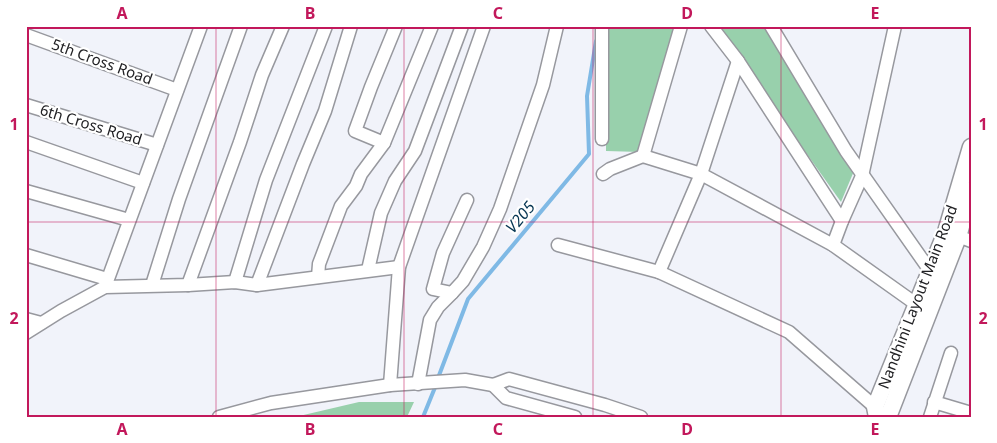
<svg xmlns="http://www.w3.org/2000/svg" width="997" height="443" font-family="'Noto Sans',sans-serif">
  <rect width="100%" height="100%" fill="#f1f3fa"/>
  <g fill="#98d0ac">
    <polygon points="606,26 674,26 640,152 606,151"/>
    <polygon points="716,26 767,26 854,171 841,202"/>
    <polygon points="359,402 414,402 407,417 295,417"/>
  </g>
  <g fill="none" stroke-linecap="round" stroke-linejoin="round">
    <g stroke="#7fb9e5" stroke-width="4">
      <polyline points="438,378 468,299 589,154 587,96 596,41"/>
      <polyline points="423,417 436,385"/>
    </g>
    <g stroke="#97989e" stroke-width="15">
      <g id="minor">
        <polyline points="602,26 602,139"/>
        <polyline points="711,26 738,61 842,221"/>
        <polyline points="771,26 846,151 931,272"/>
        <polyline points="26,35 177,90"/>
        <polyline points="26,105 157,145"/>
        <polyline points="26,142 143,183"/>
        <polyline points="384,143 355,131 371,87 396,26"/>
        <polyline points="643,156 681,26"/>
        <polyline points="603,174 610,169 643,156 701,174 833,245 923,309"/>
        <polyline points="26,191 129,220"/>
        <polyline points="467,200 443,253 433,289 452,293 463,281 483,247 500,209 543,85 557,26"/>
        <polyline points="950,233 971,241"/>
        <polyline points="558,245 659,272 789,332 875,407"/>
        <polyline points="833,245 842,221 862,176 895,26"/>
        <polyline points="26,255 107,279"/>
        <polyline points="368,270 381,213 395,181 415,151 462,26"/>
        <polyline points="659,272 701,174 738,61"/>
        <polyline points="318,277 319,264 341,206 356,186 361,174 384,143 432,26"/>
        <polyline points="235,282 266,180 326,26"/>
        <polyline points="152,285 179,199 241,26"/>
        <polyline points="188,285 240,142 262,75 283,26"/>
        <polyline points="257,285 303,164 325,111 351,26"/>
        <polyline points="105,287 201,26"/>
        <polyline points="26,319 41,323"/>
        <polyline points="26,333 61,311 105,287 188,285 235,282 257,285 399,267"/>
        <polyline points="418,384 430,320 438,307 452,293"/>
        <polyline points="390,385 399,267 484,26"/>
        <polyline points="493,385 506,398 575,417"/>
        <polyline points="934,402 971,413"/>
        <polyline points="219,417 271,403 390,385 465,380 493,385 509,379 605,405 641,417"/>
        <polyline points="930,417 951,353"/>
      </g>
    </g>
    <g stroke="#97989e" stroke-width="19">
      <g id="major">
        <polyline points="877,417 875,407 946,232 971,147"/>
        <polyline points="883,417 890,412 958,237 971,190"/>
      </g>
    </g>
    <use href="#minor" stroke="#fff" stroke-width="12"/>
    <use href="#major" stroke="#fff" stroke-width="16"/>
  </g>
  <path fill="none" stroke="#c2185b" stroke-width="1" stroke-opacity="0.55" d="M216,26V417M404,26V417M593,26V417M781,26V417M26,222H971"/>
  <g text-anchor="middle" stroke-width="4.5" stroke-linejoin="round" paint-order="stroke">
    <g font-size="15" fill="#212124" stroke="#fff">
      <text transform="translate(102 62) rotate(20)" y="5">5th Cross Road</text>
      <text transform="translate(91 125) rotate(17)" y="5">6th Cross Road</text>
      <text transform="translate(918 297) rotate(-69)" y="5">Nandhini Layout Main Road</text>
    </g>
    <g font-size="16" font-style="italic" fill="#053552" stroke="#fff">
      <text transform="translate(520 217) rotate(-50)" y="6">V205</text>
    </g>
  </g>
  <rect width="997" height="443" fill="none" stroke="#ffffff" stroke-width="55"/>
  <rect x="28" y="28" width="942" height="388" fill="none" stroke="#c2185b" stroke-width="2"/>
  <g font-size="16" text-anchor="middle" font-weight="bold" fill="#c2185b">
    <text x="122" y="19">A</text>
    <text x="310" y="19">B</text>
    <text x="498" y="19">C</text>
    <text x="687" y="19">D</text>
    <text x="875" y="19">E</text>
    <text x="14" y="130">1</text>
    <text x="983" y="130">1</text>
    <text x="14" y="324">2</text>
    <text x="983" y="324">2</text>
    <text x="122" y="435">A</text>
    <text x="310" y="435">B</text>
    <text x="498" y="435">C</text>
    <text x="687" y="435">D</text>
    <text x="875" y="435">E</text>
  </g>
</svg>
